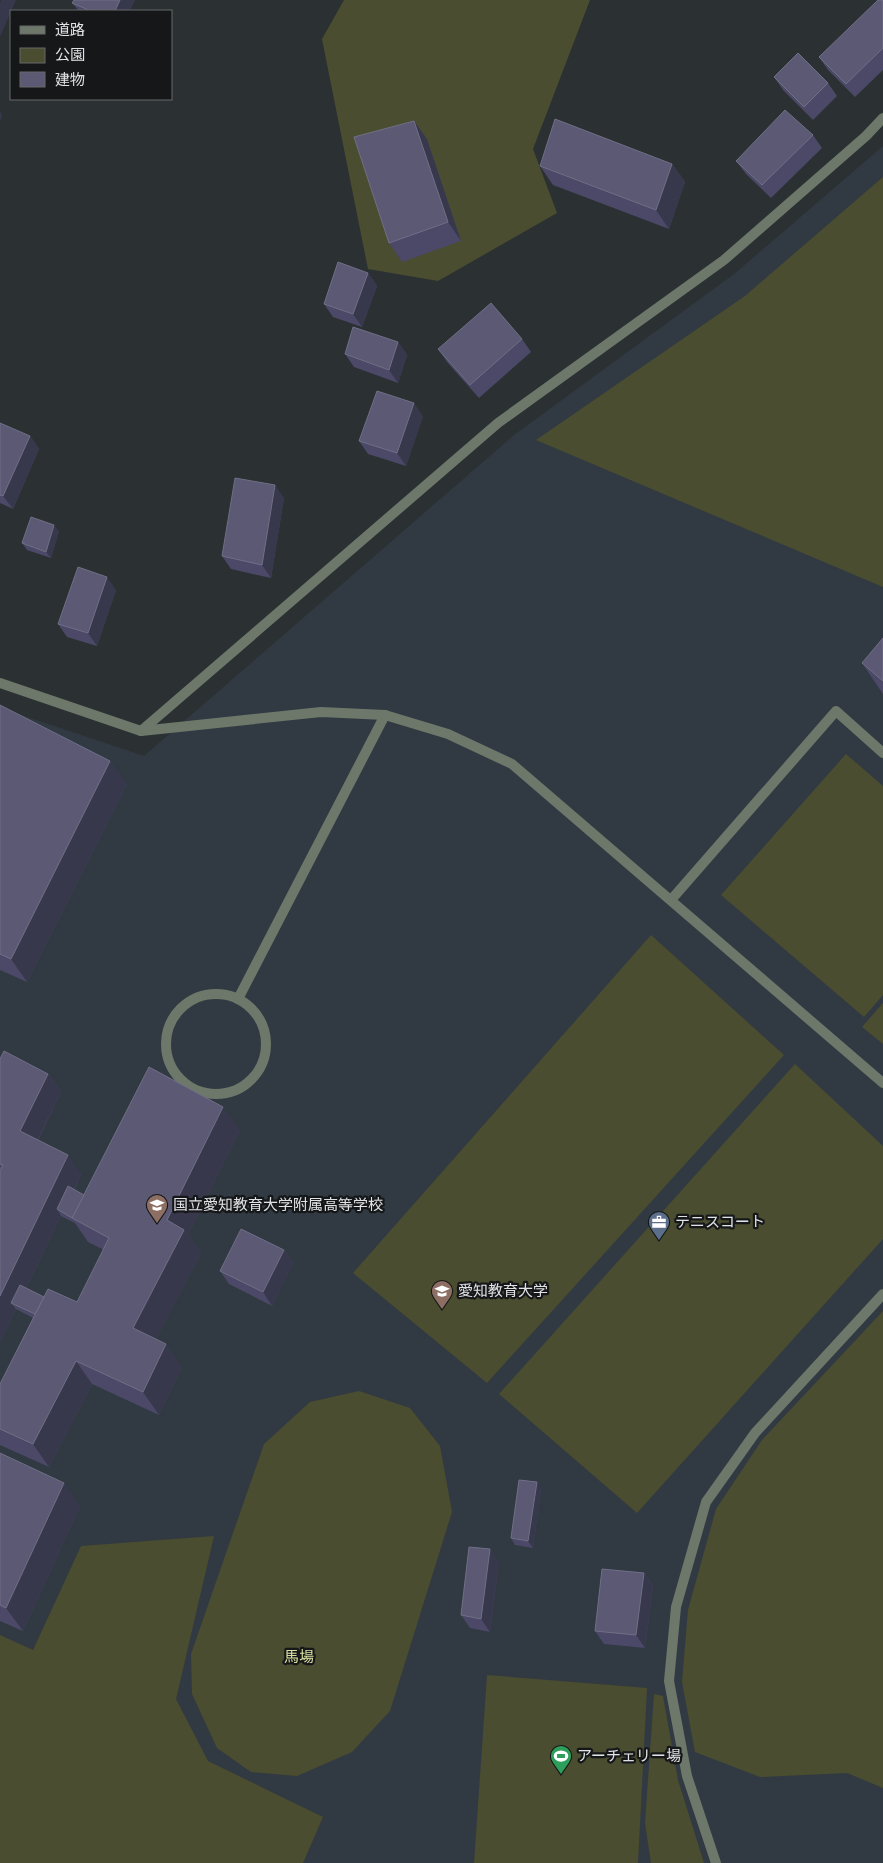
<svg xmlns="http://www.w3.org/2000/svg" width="883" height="1863" font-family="Cabin,'Noto Sans JP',sans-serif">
  <rect width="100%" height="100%" fill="#2b3033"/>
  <polygon fill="#313a42" points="883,146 883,1863 0,1863 0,708 144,756 514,435 734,274"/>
  <g fill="#4a4d2f">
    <polygon points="344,0 590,0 533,149 557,213 438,281 368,269 322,39"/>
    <polygon points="883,177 883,587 536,440 745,296"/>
    <polygon points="846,754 883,786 883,995 864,1017 721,895"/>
    <polygon points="651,935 784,1055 487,1383 353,1273"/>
    <polygon points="883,1003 883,1044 862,1027"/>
    <polygon points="795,1064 883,1146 883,1239 637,1513 499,1394"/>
    <polygon points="883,1311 883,1788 847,1773 760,1777 695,1752 682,1682 688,1610 716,1509 762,1440"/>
    <polygon points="359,1391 410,1408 440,1446 452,1512 390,1711 352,1752 297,1776 251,1772 217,1748 192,1694 191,1654 264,1444 310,1402"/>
    <polygon points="214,1536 176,1699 208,1761 323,1817 303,1863 0,1863 0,1635 33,1650 81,1546"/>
    <polygon points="487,1675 647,1688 638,1863 474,1863"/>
    <polygon points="654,1694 663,1696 678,1780 704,1863 651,1863 645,1823"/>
  </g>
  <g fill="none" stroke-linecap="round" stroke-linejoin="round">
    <g stroke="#6d786a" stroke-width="10">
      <polyline points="141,731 321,712 385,715 448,734 512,764 883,1083"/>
      <polyline points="671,900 836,711 883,753"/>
      <circle cx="216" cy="1044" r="50"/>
      <polyline points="238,999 385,715"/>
      <polyline points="716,1863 687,1776 669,1681 676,1607 706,1502 755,1433 883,1294"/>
    </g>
    <polyline stroke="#6d786a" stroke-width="10" points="0,683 141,731 498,423 724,260 866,136 883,118"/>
  </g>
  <g fill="#4b4967" fill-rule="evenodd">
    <polygon points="883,0 883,70 855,97 828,70 819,57"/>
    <polygon points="72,3 130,11 79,11"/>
    <polygon points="774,77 828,83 837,96 813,120 783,90"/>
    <polygon points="414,121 427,139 461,241 402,262 389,243"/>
    <polygon points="813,135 822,148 771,198 746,174 736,161"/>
    <polygon points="672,164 685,182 669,229 553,185 540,166"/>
    <polygon points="368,273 377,286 362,327 333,317 324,304"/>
    <polygon points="522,339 531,352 479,398 447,362 438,349"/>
    <polygon points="398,342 407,355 398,383 354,367 345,354"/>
    <polygon points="423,416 406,466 368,454 359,441"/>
    <polygon points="0,423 30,436 39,449 13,509 0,503"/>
    <polygon points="284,498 271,578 231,569 222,556"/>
    <polygon points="59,531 51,558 27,550 22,543"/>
    <polygon points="116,590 97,646 67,637 58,624"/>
    <polygon points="883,638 883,694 862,663"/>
    <polygon points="0,705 127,784 27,982 0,970"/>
    <path d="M0,1059L48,1074L61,1092L38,1140L81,1174L74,1190L84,1195L240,1130L188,1235L201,1253L156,1339L182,1367L159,1415L92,1384L49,1467L0,1445V1384L33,1318L16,1309L0,1342ZM61,1216L75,1223L88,1242L104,1250L77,1302L44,1297L26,1288Z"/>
    <polygon points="284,1250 293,1263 272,1306 229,1284 220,1271"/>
    <polygon points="0,1453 80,1506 23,1631 0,1621"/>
    <polygon points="541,1489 533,1548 515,1545 511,1538"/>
    <polygon points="499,1562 490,1632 470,1628 461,1615"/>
    <polygon points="644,1573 653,1586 645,1648 604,1644 595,1631"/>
  </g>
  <g fill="#38384c">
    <polygon points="1,0 16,0 0,37 0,3"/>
    <polygon points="120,0 135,0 130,11 115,11"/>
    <polygon points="0,111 2,115 0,122"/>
    <polygon points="414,121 427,139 461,241 448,222"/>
    <polygon points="672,164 685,182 669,229 656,210"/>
    <polygon points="368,273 377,286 362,327 353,314"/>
    <polygon points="398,342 407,355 398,383 389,370"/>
    <polygon points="414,403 423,416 406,466 397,453"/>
    <polygon points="30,436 39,449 13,509 3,496"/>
    <polygon points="275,485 284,498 271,578 262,565"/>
    <polygon points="54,525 59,531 51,558 46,552"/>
    <polygon points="107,577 116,590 97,646 88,633"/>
    <polygon points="110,761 127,784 27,982 11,959"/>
    <polygon points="48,1074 61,1092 33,1149 20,1131"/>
    <polygon points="223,1107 240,1130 188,1235 201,1253 150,1351 133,1328 167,1220"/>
    <polygon points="68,1155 81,1174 63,1212 57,1209 61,1216 17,1306 11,1303 16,1309 0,1342 0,1296"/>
    <polygon points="284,1250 293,1263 272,1306 263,1292"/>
    <polygon points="166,1344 182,1367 159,1415 143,1392"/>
    <polygon points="76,1361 92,1384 49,1467 33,1444"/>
    <polygon points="537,1482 541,1489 533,1548 528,1541"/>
    <polygon points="64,1483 80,1506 23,1631 6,1608"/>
    <polygon points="490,1549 499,1562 490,1632 481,1619"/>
    <polygon points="644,1573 653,1586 645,1648 636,1635"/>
  </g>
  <g fill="#5b5974" stroke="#706f86">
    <polygon points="74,0 120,0 115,11 91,11 72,3"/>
    <polygon points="878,0 883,0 883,48 846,84 819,57"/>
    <polygon points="798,53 828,83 804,107 774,77"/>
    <polygon points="785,110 813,135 762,185 736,161"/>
    <polygon points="555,119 672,164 656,210 540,166"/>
    <polygon points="414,121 448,222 389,243 354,137"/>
    <polygon points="338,262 368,273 353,314 324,304"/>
    <polygon points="491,303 522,339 470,385 438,349"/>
    <polygon points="353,327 398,342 389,370 345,354"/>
    <polygon points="377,391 414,403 397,453 359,441"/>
    <polygon points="0,423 30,436 3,496 0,495"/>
    <polygon points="235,478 275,485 262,565 222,556"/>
    <polygon points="31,517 54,525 46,552 22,543"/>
    <polygon points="78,567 107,577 88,633 58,624"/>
    <polygon points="883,638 883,681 862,663"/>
    <polygon points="0,705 110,761 11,959 0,954"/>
    <polygon points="4,1051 48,1074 20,1131 68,1155 0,1296 0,1171 3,1165 0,1164 0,1059"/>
    <polygon points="149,1067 223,1107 167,1220 184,1230 133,1328 166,1344 143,1392 76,1361 33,1444 0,1429 0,1384 48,1289 77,1302 109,1238 72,1218"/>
    <polygon points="68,1186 84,1195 72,1218 57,1209"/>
    <polygon points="241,1229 284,1250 263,1292 220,1271"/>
    <polygon points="20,1285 44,1297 35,1314 11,1303"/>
    <polygon points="0,1453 64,1483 6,1608 0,1605"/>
    <polygon points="519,1480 537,1482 528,1541 511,1538"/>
    <polygon points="469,1547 490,1549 481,1619 461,1615"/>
    <polygon points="602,1569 644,1573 636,1635 595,1631"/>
  </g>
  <defs>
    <g id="school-pin" transform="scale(1.125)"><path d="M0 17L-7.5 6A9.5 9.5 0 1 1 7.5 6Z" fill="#8d6e63" stroke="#151719"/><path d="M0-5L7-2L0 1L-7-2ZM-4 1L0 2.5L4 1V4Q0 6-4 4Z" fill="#fff"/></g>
    <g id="office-pin" transform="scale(1.125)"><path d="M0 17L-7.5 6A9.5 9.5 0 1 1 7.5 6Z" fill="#5c6f8a" stroke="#151719"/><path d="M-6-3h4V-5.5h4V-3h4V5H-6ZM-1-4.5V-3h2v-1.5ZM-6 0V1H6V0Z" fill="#fff"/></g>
    <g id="university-pin" transform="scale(1.125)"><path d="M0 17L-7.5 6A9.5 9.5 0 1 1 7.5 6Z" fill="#8d6e63" stroke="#151719"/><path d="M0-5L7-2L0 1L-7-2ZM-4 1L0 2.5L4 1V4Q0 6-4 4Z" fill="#fff"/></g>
    <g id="stadium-pin" transform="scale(1.125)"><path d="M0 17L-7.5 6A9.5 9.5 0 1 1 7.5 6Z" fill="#2e9e5b" stroke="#151719"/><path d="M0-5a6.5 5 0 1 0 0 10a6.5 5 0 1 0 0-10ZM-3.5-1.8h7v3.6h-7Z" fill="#fff"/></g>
  </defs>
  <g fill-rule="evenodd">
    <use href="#school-pin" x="157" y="1205"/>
    <use href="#office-pin" x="659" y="1222"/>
    <use href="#university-pin" x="442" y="1291"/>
    <use href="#stadium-pin" x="561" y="1756"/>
  </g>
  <g text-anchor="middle" stroke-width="4.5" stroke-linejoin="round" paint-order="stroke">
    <g font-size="15" fill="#e0e3e5" stroke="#151719" text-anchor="start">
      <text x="173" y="1210">国立愛知教育大学附属高等学校</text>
      <text x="675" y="1227">テニスコート</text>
      <text x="458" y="1296">愛知教育大学</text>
      <text x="577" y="1761">アーチェリー場</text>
    </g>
    <g font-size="15" fill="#d9e0a0" stroke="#151719">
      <text x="299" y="1662">馬場</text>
    </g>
  </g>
  <rect x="10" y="10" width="162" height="90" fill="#151719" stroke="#66696b"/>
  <rect x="20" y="26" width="25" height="8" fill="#6d786a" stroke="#66696b"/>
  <text x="55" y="35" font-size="15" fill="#e0e3e5">道路</text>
  <rect x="20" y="48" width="25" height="15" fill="#4a4d2f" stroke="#66696b"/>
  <text x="55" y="60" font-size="15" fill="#e0e3e5">公園</text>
  <rect x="20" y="72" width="25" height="15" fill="#5b5974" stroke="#66696b"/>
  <text x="55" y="85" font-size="15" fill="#e0e3e5">建物</text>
</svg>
